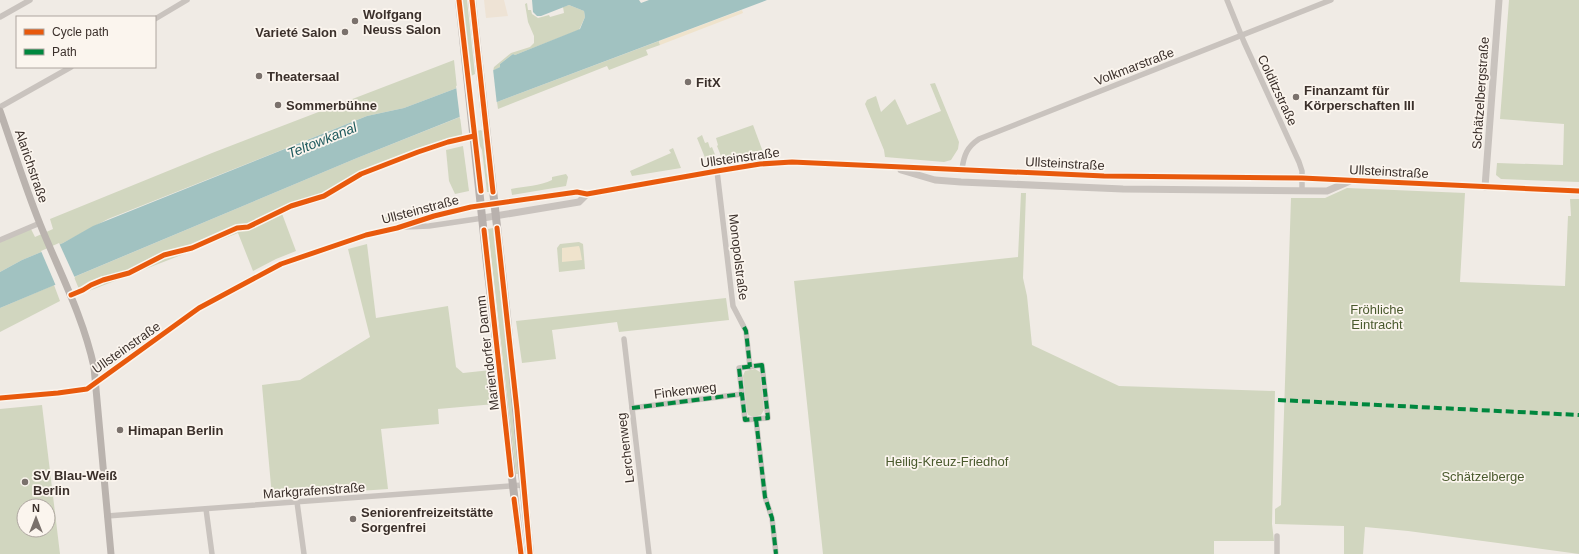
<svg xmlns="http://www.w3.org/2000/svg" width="1579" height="554" font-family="Helvetica,sans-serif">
  <rect width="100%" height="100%" fill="#f0ebe5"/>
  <g fill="#d1d6bf" fill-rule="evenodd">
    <polygon points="462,0 467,0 475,74 471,76"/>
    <polygon points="1509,0 1579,0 1579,182 1501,179 1496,175 1497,163 1563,165 1564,124 1500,119"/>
    <polygon points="527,3 528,10 531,10 532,14 538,18 549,15 550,17 564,13 563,7 569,5 584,11 585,17 579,30 515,55 513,54 500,64 500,67 493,71 494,67 511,53 530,47 534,43 534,36 528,22 525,4"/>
    <polygon points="659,41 660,45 646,50 648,55 609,70 607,66 498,109 497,102"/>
    <polygon points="454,60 457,88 404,108 367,116 108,219 63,243 22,260 0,272 0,242 31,229 35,237 53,229 50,219 212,153"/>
    <polygon points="935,83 959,142 958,149 951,160 944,162 885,157 884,150 865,104 867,100 876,96 881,112 895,99 907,125 941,111 930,84"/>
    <polygon points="460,117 463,140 419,154 361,176 321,199 281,211 296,251 276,259 253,271 238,233 81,294 74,277 357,158"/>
    <polygon points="753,125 763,152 723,161 717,146 718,145 716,138"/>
    <polygon points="481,130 482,131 489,192 487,192 482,150 478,142 477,131"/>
    <polygon points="702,135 705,143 708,142 710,148 712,147 718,162 708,165 697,138"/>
    <polygon points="463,146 469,191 455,194 449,181 446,150"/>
    <polygon points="673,148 681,168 632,176 630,171 671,153 669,150"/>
    <path d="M566,174L568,177L566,186L512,195L511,189C525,186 540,186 552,180V177Z"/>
    <polygon points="1347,188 1465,193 1460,282 1565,286 1568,216 1571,216 1570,199 1579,199 1579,554 1408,531 1365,527 1363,554 1344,554 1344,526 1275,524 1275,509 1281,505 1291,198 1325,198"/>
    <polygon points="1021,193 1026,193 1023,278 1027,296 1032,345 1119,386 1275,391 1272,524 1274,541 1214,541 1214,554 823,554 794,281 1018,257"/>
    <polygon points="425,206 427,211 384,223 382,218"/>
    <polygon points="493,228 505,336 518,474 516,474 488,229"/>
    <polygon points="579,242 583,244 585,269 559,272 557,248 560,244"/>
    <polygon points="367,244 376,318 448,306 456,367 463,373 491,370 495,404 438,409 439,424 381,429 388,489 272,497 262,385 300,380 370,337 348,249"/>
    <polygon points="54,285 60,301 0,332 0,308"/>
    <polygon points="726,298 729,320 619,332 617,322 552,330 556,359 522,363 516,321"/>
    <polygon points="755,369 760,372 764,410 761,415 754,417 748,415 747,412 743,376 745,371"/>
    <path d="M42,405L60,554H0V409ZM24,506H48V530H24Z"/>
  </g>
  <g fill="#efe3cc">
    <polygon points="742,10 743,13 660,45 659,41"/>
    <polygon points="579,246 580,249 582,260 562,262 562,248"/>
  </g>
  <polygon fill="#eee3d5" points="484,0 504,0 508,16 486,18"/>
  <polygon fill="#a1c2c1" points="532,0 639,0 641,3 649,0 767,0 497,102 357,158 0,308 0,272 22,260 63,243 93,226 367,116 404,108 457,88 500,67 500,64 513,54 515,55 580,29 585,17 584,11 569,5 541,16 537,16 533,12"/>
  <g fill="#f0ebe5">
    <polygon points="493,69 497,105 460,119 456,86"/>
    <polygon points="59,243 75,278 56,286 41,251"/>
  </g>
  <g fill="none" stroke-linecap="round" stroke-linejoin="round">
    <g stroke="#c9c3be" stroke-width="5.5">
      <polyline points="1227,0 1244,42 1299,162 1302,171 1302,190"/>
      <polyline points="0,17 30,0"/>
      <polyline points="155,19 187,0"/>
      <polyline points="0,107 71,67"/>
      <path d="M962,169C964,155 967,147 979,139L1331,0"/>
      <polyline points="717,171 733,306 746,331 750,367"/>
      <polyline points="405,227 429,226 483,218"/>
      <polyline points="0,240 40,223"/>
      <polyline points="624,339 649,554"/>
      <polygon points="762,365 768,418 745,420 739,368"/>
      <polyline points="0,398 58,393 87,389 199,308 281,264 366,235 397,228 427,218 482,205"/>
      <polyline points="632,408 742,394"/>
      <polyline points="756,419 765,497 772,518 776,554"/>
      <polyline points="297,502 304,554"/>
      <polyline points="206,509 212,554"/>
      <polyline points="107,516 523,485"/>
      <polyline points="1277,554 1277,536"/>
    </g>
    <g stroke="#c9c3be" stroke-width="7">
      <polyline points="901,170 935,180 961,182 1123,189 1327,191 1350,181"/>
      <polyline points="1485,187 1499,0"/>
      <polyline points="482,205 577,192 587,194 717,171 760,164 792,162 1104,176 1302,178 1579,191"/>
      <polyline points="483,218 579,202 587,194"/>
    </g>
    <path stroke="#bab3ae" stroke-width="7" d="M0,111C13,148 25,187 40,224C59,271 83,316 94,367L111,554"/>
    <g stroke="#b8b1ad" stroke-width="8">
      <polyline points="459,0 487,264 521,554"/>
      <polyline points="472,0 507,317 530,554"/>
    </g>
    <g stroke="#00873e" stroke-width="4" stroke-dasharray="8 4" stroke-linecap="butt">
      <polyline points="744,327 746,331 750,367"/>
      <polygon points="762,365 768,418 745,420 739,368"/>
      <polyline points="1278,400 1579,415"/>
      <polyline points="632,408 742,394"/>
      <polyline points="756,419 765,497 772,518 776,554"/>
    </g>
    <g stroke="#fbf5ee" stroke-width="8">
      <g id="cycleway">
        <polyline points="459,0 481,191"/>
        <polyline points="472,0 493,192"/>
        <polyline points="497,228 517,410 530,554"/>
        <polyline points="484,230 511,475"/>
        <polyline points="71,295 83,290 91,285 103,280 129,273 164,255 192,248 237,228 248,227 291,206 324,196 361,174 418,152 448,142 474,136"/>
        <polyline points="0,398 58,393 87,389 199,308 281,264 366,235 397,228 434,216 471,207 577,192 587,194 717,171 760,164 792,162 1104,176 1302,178 1579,191"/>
        <polyline points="514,499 521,554"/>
      </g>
    </g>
    <use href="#cycleway" stroke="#e8590c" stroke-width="5"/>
  </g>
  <g fill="#7a716c" stroke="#fbf5ee" stroke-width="1.5">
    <circle cx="355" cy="21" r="4"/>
    <circle cx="345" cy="32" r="4"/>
    <circle cx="259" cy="76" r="4"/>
    <circle cx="688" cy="82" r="4"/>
    <circle cx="1296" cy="97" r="4"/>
    <circle cx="278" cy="105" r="4"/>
    <circle cx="120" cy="430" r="4"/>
    <circle cx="25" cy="482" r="4"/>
    <circle cx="353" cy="519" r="4"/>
  </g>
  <g text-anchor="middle" stroke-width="3.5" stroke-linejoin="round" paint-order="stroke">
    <g font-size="13" font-weight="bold" fill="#3b302b" stroke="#fbf5ee" text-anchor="start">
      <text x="363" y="19">Wolfgang<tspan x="363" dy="15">Neuss Salon</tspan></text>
      <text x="337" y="37" text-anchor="end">Varieté Salon</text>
      <text x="267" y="81">Theatersaal</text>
      <text x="696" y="87">FitX</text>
      <text x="1304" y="95">Finanzamt für<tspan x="1304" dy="15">Körperschaften III</tspan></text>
      <text x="286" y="110">Sommerbühne</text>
      <text x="128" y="435">Himapan Berlin</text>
      <text x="33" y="480">SV Blau-Weiß<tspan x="33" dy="15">Berlin</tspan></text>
      <text x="361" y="517">Seniorenfreizeitstätte<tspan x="361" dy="15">Sorgenfrei</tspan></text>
    </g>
    <g font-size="13" fill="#3b302b" stroke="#fbf5ee">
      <text transform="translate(1134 66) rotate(-21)" y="5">Volkmarstraße</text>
      <text transform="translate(1278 90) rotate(65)" y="5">Colditzstraße</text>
      <text transform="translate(1480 93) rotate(-86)" y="5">Schätzelbergstraße</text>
      <text transform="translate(740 157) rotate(-8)" y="5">Ullsteinstraße</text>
      <text transform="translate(1065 163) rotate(3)" y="5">Ullsteinstraße</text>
      <text transform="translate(32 166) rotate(71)" y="5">Alarichstraße</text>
      <text transform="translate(1389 171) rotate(3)" y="5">Ullsteinstraße</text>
      <text transform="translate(420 209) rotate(-15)" y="5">Ullsteinstraße</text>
      <text transform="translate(739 257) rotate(83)" y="5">Monopolstraße</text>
      <text transform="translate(126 347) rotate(-35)" y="5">Ullsteinstraße</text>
      <text transform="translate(487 353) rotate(-97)" y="5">Mariendorfer Damm</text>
      <text transform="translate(685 390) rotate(-7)" y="5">Finkenweg</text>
      <text transform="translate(625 448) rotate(-97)" y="5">Lerchenweg</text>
      <text transform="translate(314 490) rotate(-4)" y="5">Markgrafenstraße</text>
    </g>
    <g font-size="13" fill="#4a5a2e" stroke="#fbf5ee">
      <text x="1377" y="314">Fröhliche<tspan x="1377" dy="15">Eintracht</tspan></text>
      <text x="947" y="466">Heilig-Kreuz-Friedhof</text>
      <text x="1483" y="481">Schätzelberge</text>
    </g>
    <g font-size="14" font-style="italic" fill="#1f5a5e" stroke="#fbf5ee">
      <text transform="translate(322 140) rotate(-22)" y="5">Teltowkanal</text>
    </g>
  </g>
  <rect x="16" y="16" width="140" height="52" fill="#fbf5ee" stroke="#aea6a0"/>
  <rect x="24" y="29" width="20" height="6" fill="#e8590c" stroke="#aea6a0"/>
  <text x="52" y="36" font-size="12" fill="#3b302b">Cycle path</text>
  <rect x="24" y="49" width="20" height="6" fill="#00873e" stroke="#aea6a0"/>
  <text x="52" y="56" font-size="12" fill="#3b302b">Path</text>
  <g transform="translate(36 518)"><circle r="19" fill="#fbf5ee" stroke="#aea6a0"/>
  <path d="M0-3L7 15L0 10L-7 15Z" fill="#7a716c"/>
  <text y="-6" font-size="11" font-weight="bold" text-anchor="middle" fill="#3b302b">N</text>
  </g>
</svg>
